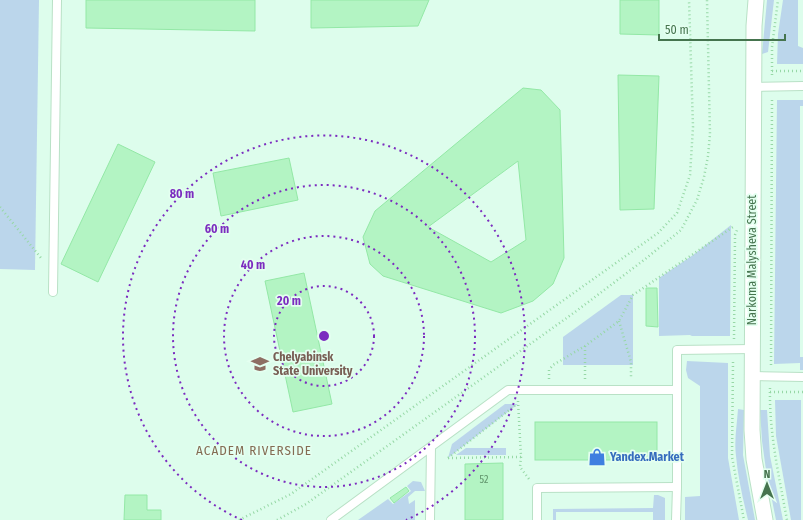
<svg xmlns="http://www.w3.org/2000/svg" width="803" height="520" font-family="'Fira Sans Condensed',sans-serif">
  <rect width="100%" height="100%" fill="#ddfdec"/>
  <g fill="#bbd6eb">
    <polygon points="0,0 39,0 35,270 0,269"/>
    <polygon points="767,0 774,0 768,52 762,54"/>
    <polygon points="783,0 798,0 798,46 803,48 803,64 777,64 778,34"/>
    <polygon points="777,100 803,100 803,106 800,106 800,357 803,357 803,370 800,370 800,363 774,364"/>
    <polygon points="731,225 730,336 692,336 690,335 659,336 659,278 693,255"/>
    <polygon points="621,295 633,295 633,365 563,365 563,337"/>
    <polygon points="687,361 728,363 728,458 739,520 685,520 685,497 700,496 700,386 688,378 686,370"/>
    <polygon points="775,400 801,400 801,520 791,520 776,436"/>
    <polygon points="505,404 518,404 448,458 452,444"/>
    <path d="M738,409L744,410L743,455L755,520H748C743,499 738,478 736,456C734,440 737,425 738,409Z"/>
    <polygon points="760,410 767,410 770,456 783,520 776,520 766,470 762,441"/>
    <polygon points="466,448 506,448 506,455 456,455"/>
    <polygon points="413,481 421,482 425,491 415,491 408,497 409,504 415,500 415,520 358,520 388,499 393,504 411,491 407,486"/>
    <polygon points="654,495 658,495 665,498 665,520 653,520 653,512 556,512 556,520 553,520 553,509 653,508"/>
  </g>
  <g fill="#b3f4c3" stroke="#93e8a6" fill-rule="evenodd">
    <polygon points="86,0 255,0 255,31 86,28"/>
    <polygon points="311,0 429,0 418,26 311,28"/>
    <polygon points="620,0 659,0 659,35 620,34"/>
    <polygon points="618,75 659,76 654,209 620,210"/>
    <path d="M523,88L541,90L560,110L564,258L553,284L533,301L501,313L383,276L370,264L363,237L375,211ZM518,161L526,240L491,262L428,227Z"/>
    <polygon points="118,144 155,162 98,282 61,264"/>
    <polygon points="289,158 298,200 221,216 213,173"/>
    <polygon points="304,273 332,404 293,412 265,281"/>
    <polygon points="646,288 657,288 658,327 646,326"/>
    <rect x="535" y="422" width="122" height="38"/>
    <polygon points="503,463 503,520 465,520 465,464"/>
    <polygon points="406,487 409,491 394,503 390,498"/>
    <polygon points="125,495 147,495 147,510 161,510 161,520 124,520"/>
  </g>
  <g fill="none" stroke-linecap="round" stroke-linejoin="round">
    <g stroke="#b9e1c6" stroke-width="10">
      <g id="lane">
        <polyline points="753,87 803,86"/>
        <polyline points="53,292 57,0"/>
        <polyline points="752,376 803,377"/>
        <polyline points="331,520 508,390 677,390"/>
        <polyline points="430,520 431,447"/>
        <polyline points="537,520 537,488 677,487"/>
        <polyline points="676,520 677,487 677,350 752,349"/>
      </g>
    </g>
    <g stroke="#b9e1c6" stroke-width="17">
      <polyline id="street" points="756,0 754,26 752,430 754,459 765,520"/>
    </g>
    <g stroke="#97d8a6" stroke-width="2.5" stroke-dasharray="1 3" stroke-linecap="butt">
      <polyline points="772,71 803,71"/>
      <polyline points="772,75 772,47 778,0"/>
      <polyline points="0,207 41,258"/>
      <polyline points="619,321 631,362 631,379"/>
      <polyline points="734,339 735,235 737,230"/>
      <polyline points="585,346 585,379"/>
      <polyline points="733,362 732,457 744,520"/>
      <polyline points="771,365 772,98"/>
      <polyline points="549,379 549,370 553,365 585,346 619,321 633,295 733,227"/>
      <path d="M770,388C769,433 779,476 787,520"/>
      <polyline points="770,392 803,392"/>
      <polyline points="518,401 521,457 520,467 529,479"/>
      <polyline points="448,458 517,404"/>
      <polyline points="448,458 521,457"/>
      <polyline points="239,520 291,494 658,233 677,213 690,175 693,127 689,0"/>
      <polyline points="277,520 306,504 575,312 644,260 681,230 697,200 704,177 708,156 710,134 707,0"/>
    </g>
    <use href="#lane" stroke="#fff" stroke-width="8"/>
    <use href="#street" stroke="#fff" stroke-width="15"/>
  </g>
  <g fill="none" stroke="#7b2cbf" stroke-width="2" stroke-dasharray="2 4">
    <circle cx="324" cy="336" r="50"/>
    <circle cx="324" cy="336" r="100"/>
    <circle cx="324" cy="336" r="151"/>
    <path d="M242 520A201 201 0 1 1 406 520"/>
  </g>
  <defs>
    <g id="university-bare" transform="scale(1.38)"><path d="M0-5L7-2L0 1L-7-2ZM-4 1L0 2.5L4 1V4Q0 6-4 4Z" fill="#8d6e63" stroke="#e4fff0" stroke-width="2.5" paint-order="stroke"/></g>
    <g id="shop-bare" transform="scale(1.38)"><path d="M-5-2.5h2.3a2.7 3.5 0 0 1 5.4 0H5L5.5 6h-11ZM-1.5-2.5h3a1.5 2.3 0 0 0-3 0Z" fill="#3f7fe0" stroke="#e4fff0" stroke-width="2.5" paint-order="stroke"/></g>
  </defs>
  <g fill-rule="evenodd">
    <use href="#university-bare" x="260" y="364"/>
    <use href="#shop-bare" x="597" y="457"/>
  </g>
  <g text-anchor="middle" stroke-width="3.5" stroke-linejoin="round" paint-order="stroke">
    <g font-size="10" fill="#60946b">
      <text x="484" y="483">52</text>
    </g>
    <g font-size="12" fill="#45744e" stroke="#e4fff0">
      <text transform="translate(752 260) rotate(-90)" y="4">Narkoma Malysheva Street</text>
    </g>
    <g font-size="12" font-weight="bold" fill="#785e54" stroke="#e4fff0" text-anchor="start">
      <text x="273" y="361">Chelyabinsk<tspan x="273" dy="14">State University</tspan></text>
    </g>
    <g font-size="12" font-weight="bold" fill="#366cbe" stroke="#e4fff0" text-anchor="start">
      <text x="610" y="461">Yandex.Market</text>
    </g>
    <g font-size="13" letter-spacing="1" fill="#846c53" stroke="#e4fff0">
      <text x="254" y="455">ACADEM RIVERSIDE</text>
    </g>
  </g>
  <circle cx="324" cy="336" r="6" fill="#7b2cbf" stroke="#e4fff0" stroke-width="2"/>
  <g font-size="12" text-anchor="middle" font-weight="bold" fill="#7b2cbf" stroke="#e4fff0" stroke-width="3.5" stroke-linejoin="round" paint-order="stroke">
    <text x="182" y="198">80 m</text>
    <text x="217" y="233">60 m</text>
    <text x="253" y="269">40 m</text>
    <text x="289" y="305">20 m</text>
  </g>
  <g transform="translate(767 484)" stroke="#e4fff0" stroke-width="3" paint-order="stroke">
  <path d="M0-3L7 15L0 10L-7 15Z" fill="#45744e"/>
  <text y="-6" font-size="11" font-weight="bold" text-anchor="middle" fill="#45744e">N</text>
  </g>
  <path d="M659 34v6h126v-6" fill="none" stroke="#45744e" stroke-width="2"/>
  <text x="665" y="34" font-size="12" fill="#45744e" stroke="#e4fff0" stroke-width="3" paint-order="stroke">50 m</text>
</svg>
